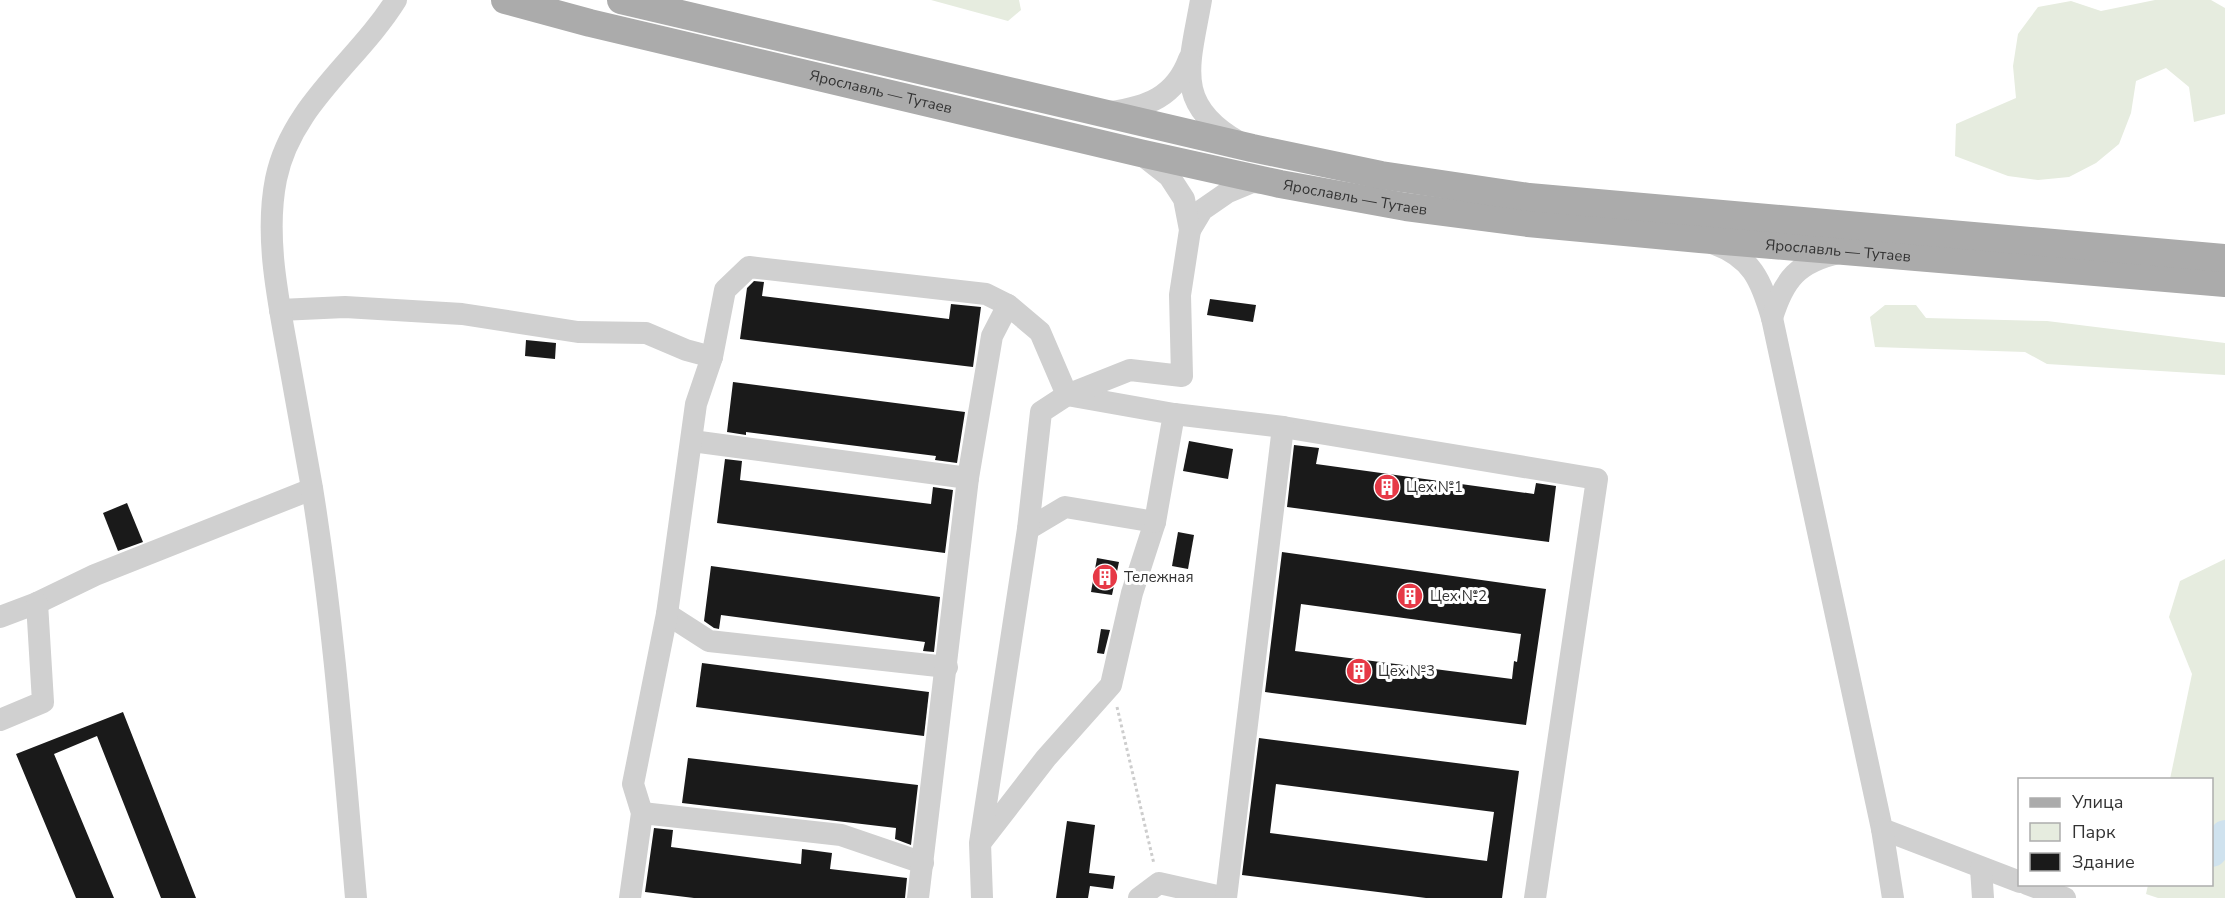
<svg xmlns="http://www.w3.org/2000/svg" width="2225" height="898" font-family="'Nunito Sans',sans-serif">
  <rect width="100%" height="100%" fill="#fff"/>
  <g fill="#e6ecdf">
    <polygon points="931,0 1019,0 1021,10 1008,21"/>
    <polygon points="2155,0 2211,0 2225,8 2225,114 2194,122 2189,87 2166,68 2136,81 2131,113 2119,144 2096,163 2069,177 2038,180 2008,176 1955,156 1956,124 2016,98 2013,66 2018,34 2038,7 2071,1 2101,11"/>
    <polygon points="1885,305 1916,305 1926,318 2047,321 2225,343 2225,375 2047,364 2025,352 1875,347 1870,317"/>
    <polygon points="2225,559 2225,898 2158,898 2146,894 2148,885 2212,884 2212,780 2170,779 2192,674 2169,617 2180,581"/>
  </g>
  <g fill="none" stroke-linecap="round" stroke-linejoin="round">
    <polyline stroke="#cfe2ee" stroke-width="30" points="2212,852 2225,835"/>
  </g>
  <g fill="#1a1a1a" fill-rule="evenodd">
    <polygon points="754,281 764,282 762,296 949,319 951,304 981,307 973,367 740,339 747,288"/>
    <polygon points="1210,299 1256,305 1253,322 1207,315"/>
    <polygon points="526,340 556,343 555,359 525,356"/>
    <polygon points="733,382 965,412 957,463 935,460 936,456 746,432 746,435 727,432"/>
    <polygon points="1189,441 1233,449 1228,479 1183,471"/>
    <polygon points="1294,445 1319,448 1316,464 1534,494 1536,483 1556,486 1549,542 1287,507"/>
    <polygon points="725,459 742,461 740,480 931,504 933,487 953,490 945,553 717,523"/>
    <polygon points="127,503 143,542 118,551 103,513"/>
    <polygon points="1178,532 1194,535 1188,569 1172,566"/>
    <path d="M1282,552L1546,589L1526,725L1265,692ZM1301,604L1521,634L1517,662L1514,661L1512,679L1295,651Z"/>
    <polygon points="1097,558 1119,562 1112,595 1091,592"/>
    <polygon points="711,566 940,597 934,652 923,651 925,642 721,615 719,629 714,628 704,621"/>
    <polygon points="1101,629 1110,630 1104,654 1097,653"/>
    <polygon points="702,663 929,692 924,736 696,707"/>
    <polygon points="123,712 196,898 161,898 97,736 54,754 114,898 76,898 16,754"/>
    <path d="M1259,738L1519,771L1502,898H1426L1242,875ZM1276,784L1494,812L1487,861L1270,833Z"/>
    <polygon points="688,758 918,785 911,845 895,839 896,828 682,803"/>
    <polygon points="1067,821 1095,825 1089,873 1115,876 1113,889 1090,886 1088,898 1056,898"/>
    <polygon points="654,828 673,830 671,847 801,864 802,849 832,853 830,869 907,878 905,898 694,898 645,892"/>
  </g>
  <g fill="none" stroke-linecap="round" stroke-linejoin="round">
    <polyline stroke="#cdcdcd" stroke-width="3" stroke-dasharray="3 3" stroke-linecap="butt" points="1117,707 1154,864"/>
    <g stroke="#d0d0d0" stroke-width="22">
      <path d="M1201,0C1190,64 1172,104 1239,142"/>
      <path d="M1110,112C1147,107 1175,97 1189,59"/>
      <polyline points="1190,230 1202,210 1228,192 1252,182 1266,183"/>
      <path d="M1712,243C1752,257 1761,280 1772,318L1882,829L2020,882"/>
      <polyline points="280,310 345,307 462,314 578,332 646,333 686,350 712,357"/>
      <path d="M1772,318C1784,279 1798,262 1839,253"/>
      <polyline points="1174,414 1283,427 1597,479 1535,898"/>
      <polyline points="692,441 968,478"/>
      <polyline points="667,614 709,641 947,667"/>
      <polyline points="0,617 37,603 95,575 312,489"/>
      <polyline points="0,720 43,702 37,603"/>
      <polyline points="642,813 841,835 923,863"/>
      <polyline points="1882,829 1893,898"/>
      <polyline points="981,842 1046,758 1111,685 1132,593 1155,522 1065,507 1028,529"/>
      <polyline points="1981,868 1983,898"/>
      <polyline points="2027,884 2065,898"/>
      <path d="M356,898C344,761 334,624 312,488C304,442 295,395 287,349C277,294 265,234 276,179C291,105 358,61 396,0"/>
      <polyline points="630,898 642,813 633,784 667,614 696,404 712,357 725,290 749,267 986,294 1008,305"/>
      <polyline points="918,898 968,478 992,336 1008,305 1040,332 1067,395 1174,414 1155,522"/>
      <polyline points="982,898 980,843 1028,529 1041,412 1067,395 1130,370 1182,376 1180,295 1190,230 1184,199 1169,176 1141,154"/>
      <polyline points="1139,898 1159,883 1226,898"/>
      <polyline points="1226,898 1283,427"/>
    </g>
    <g stroke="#ababab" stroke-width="28">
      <path id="s1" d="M505,0L590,23L1140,153L1280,184L1406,207L1528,223L1700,239L2225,283"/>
      <polyline points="621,0 1252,148 1381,175 1529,197 2225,258"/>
    </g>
  </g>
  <defs>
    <g id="building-disc" transform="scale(1.35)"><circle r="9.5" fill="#e63946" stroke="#fff"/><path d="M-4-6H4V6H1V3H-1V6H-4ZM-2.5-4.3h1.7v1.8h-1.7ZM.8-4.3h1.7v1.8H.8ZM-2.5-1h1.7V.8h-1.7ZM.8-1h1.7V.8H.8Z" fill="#fff"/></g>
  </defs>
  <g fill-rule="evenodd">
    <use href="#building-disc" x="1387" y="487"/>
    <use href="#building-disc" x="1105" y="577"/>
    <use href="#building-disc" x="1410" y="596"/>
    <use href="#building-disc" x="1359" y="671"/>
  </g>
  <g text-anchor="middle" stroke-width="6" stroke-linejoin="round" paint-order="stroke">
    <g font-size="15" fill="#333" stroke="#fff">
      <text dy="5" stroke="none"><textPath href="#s1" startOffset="387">Ярославль — Тутаев</textPath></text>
      <text dy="5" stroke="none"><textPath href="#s1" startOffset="873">Ярославль — Тутаев</textPath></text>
      <text dy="5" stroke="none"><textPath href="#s1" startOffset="1359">Ярославль — Тутаев</textPath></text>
    </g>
    <g font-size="15" fill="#333" stroke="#fff" text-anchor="start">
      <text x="1406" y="492">Цех №1</text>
      <text x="1124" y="582">Тележная</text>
      <text x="1430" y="601">Цех №2</text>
      <text x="1378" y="676">Цех №3</text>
    </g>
  </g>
  <rect x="2018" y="778" width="195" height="108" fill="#ffffff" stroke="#adadad" stroke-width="1.5"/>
  <rect x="2030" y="798" width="30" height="9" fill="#ababab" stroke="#adadad" stroke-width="1.5"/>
  <text x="2072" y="808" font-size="18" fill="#333333">Улица</text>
  <rect x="2030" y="823" width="30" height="18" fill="#e6ecdf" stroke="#adadad" stroke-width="1.5"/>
  <text x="2072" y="838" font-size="18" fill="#333333">Парк</text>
  <rect x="2030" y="853" width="30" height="18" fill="#1a1a1a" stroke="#adadad" stroke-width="1.5"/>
  <text x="2072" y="868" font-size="18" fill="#333333">Здание</text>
</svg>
